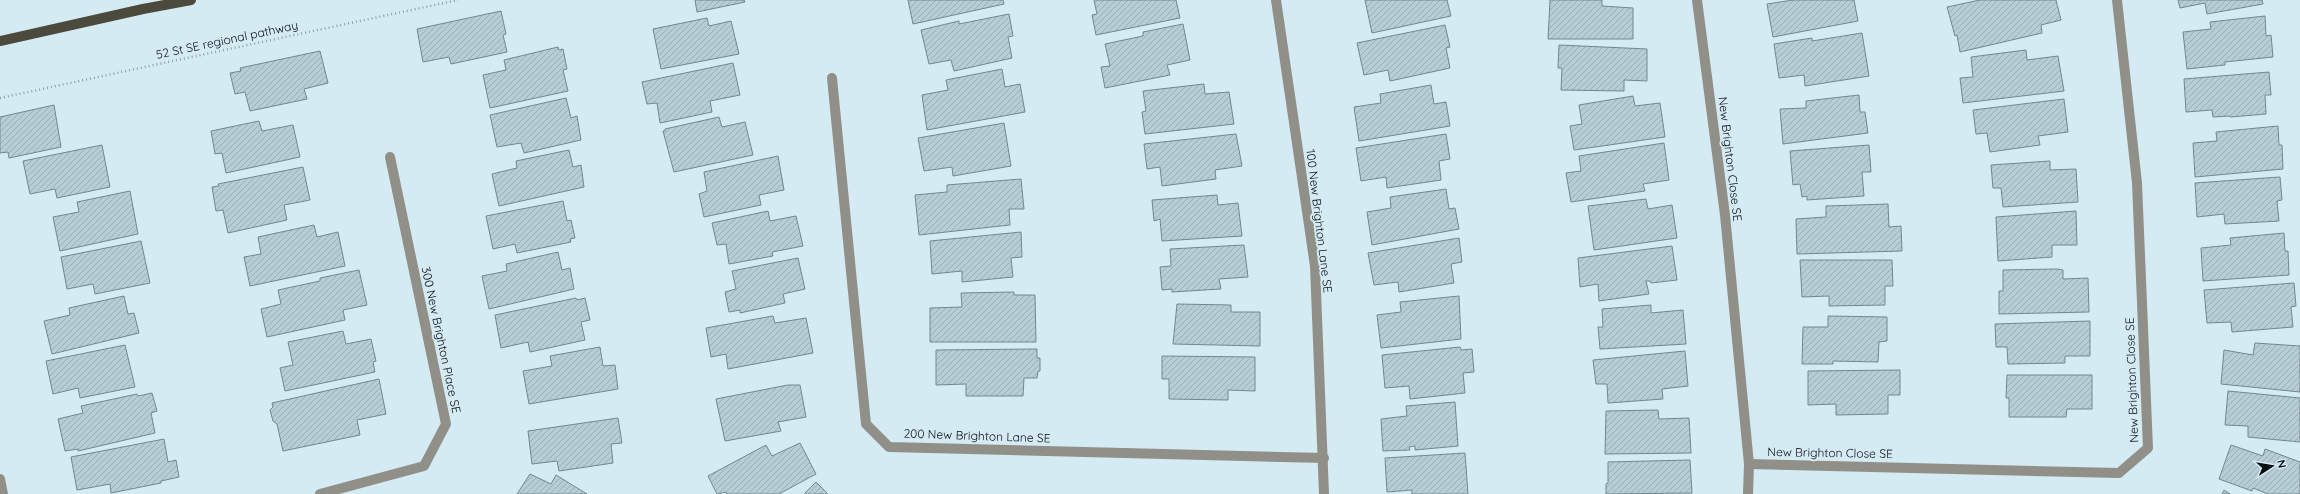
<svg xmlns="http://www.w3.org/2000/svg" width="2300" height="494" font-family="Quicksand,sans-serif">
  <defs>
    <pattern id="building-hatch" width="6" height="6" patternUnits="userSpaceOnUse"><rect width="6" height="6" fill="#b7cdd6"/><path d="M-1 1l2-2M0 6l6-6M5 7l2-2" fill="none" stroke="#9cafb7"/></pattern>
  </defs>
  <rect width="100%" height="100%" fill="#d5ebf4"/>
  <g fill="url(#building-hatch)" stroke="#72868e">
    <polygon points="695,0 744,0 745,2 697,12"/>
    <polygon points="908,0 1003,0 1004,4 913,24"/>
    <polygon points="1094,0 1176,0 1180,18 1096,35 1092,15 1097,14"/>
    <polygon points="1365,0 1447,0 1451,16 1372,33"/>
    <polygon points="1550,0 1602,0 1602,6 1633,8 1633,39 1548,39"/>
    <polygon points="1793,0 1854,0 1858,21 1773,37 1767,4"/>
    <polygon points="1980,0 2056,0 2061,20 2041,25 2042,33 1960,52 1957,35 1955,36 1947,7"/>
    <polygon points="2178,0 2262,0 2263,4 2207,14 2205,3 2180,8"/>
    <polygon points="501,11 506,34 503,35 507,52 451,64 449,57 423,62 417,29"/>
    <polygon points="1009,14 1013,36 1008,37 1012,58 954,71 951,60 929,64 921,30 959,21 959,24"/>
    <polygon points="2265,16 2266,36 2271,35 2273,57 2225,62 2225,65 2187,69 2183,32 2211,29 2210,22"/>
    <polygon points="707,18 709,26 731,21 739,54 661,69 653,29"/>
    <polygon points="1183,24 1190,60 1167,65 1170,75 1105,88 1101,67 1110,66 1105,44 1143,36 1143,32"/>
    <polygon points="1445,25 1450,47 1446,48 1450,68 1390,81 1388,70 1364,75 1357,43"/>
    <polygon points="1862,33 1869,76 1805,86 1804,75 1779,78 1774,44 1812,38 1812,41"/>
    <polygon points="1559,45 1647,49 1647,81 1624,80 1624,91 1561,90 1562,68 1558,68"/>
    <polygon points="558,47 559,50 563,49 567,69 563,70 568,91 490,108 483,75 506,70 504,60"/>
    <polygon points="2026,50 2027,60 2058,56 2064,91 1963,103 1960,78 1973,77 1971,57"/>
    <polygon points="320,51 328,83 304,89 307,99 250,111 245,92 235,94 230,73 241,71 240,68"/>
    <polygon points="733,63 740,95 710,101 712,112 660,123 657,103 647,104 642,82"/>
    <polygon points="1002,69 1005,87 1020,84 1025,112 927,130 922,95 948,90 946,80"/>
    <polygon points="2269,72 2271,95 2265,95 2266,114 2230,117 2229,116 2213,117 2212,110 2186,112 2184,79"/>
    <polygon points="1204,84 1205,94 1229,92 1234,124 1145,134 1142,112 1146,111 1143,91"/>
    <polygon points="1431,85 1434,104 1446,102 1450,126 1359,141 1354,107 1381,103 1380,94"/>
    <polygon points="1859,95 1860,112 1865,112 1868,133 1783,144 1780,109 1806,108 1806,101"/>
    <polygon points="1633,96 1635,106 1660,103 1665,137 1574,150 1570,126 1582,124 1579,105"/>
    <polygon points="566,98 571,118 577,116 581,140 524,153 521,143 497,147 490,115"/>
    <polygon points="2064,99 2068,132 2038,136 2040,145 1990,152 1987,133 1976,134 1973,110"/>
    <polygon points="54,105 61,147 9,158 8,152 0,153 0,117"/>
    <polygon points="719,117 722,127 745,122 753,155 674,172 663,131 665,131 665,129"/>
    <polygon points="259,121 262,131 293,125 300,157 226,173 222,153 215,154 211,131"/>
    <polygon points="1004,123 1011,166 953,176 952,167 924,171 918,138"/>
    <polygon points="2278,126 2279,145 2282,145 2283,169 2195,177 2193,143 2217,141 2216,132"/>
    <polygon points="1236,134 1242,166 1215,170 1216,179 1162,186 1160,167 1147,169 1144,144"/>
    <polygon points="1446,134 1450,159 1439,161 1441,180 1387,188 1386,177 1361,181 1356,148"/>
    <polygon points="1664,143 1669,180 1643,184 1645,191 1571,202 1566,173 1581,171 1579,156"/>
    <polygon points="102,145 110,187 57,198 55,189 30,194 23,161"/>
    <polygon points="1869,145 1871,172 1862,172 1864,196 1807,200 1807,196 1802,197 1800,184 1793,185 1790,151"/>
    <polygon points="569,150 573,167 581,165 584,187 499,206 492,174 517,168 516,161"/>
    <polygon points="778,156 784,190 759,195 761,205 704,217 699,194 707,191 704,172"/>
    <polygon points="2050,161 2050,170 2076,169 2078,202 2003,207 2001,188 1993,188 1991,165"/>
    <polygon points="303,167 310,200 284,205 287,220 228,233 223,210 216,211 212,187 219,186 218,184"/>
    <polygon points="2280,177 2282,200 2277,201 2279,221 2225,224 2224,214 2197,217 2195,183"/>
    <polygon points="1021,179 1024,209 1009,209 1010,225 919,235 915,195 947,192 947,185"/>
    <polygon points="1446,189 1449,209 1455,208 1459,229 1372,245 1367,212 1391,208 1390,197"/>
    <polygon points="130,191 138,234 60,251 53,217 79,212 77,202"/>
    <polygon points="1217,195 1218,205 1238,203 1242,236 1162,241 1160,219 1154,221 1152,200"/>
    <polygon points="1646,199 1648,209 1672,205 1677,238 1594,250 1588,206"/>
    <polygon points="563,201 567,221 571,220 575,238 570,239 571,242 517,253 515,244 493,249 486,216"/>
    <polygon points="1888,204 1889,227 1901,226 1902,251 1797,254 1796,219 1826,217 1826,206"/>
    <polygon points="768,211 770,221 796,216 803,246 772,252 773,256 729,264 726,244 717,245 712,223"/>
    <polygon points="2076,211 2077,245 2052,245 2052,257 1998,261 1996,217"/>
    <polygon points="314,225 317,237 338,232 345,266 250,286 244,257 261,254 258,237"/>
    <polygon points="1021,232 1022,257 1011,258 1013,277 962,282 962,271 932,274 930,241"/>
    <polygon points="2284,233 2285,251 2288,251 2289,275 2203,281 2201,248 2231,245 2230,238"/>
    <polygon points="1459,238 1462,262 1451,264 1454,283 1399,292 1398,282 1374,285 1368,253"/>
    <polygon points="141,241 150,283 95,294 93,284 67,289 61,257"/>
    <polygon points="1244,245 1248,277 1219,279 1221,289 1172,292 1172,289 1162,290 1160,267 1171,266 1170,249"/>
    <polygon points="1672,246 1677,280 1651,283 1650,281 1646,281 1649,294 1599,301 1598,284 1580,287 1578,258"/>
    <polygon points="558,252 562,270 570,268 574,289 489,309 482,276 507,271 506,264"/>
    <polygon points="798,258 805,289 783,294 785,303 740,313 740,310 729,312 725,292 736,289 732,271"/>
    <polygon points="1800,260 1892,260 1893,286 1885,286 1885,305 1829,306 1829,296 1802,297"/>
    <polygon points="2057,269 2063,270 2063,279 2088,278 2089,312 1999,314 1999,291 2003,291 2003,270"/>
    <polygon points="359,270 367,305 343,310 345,320 267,337 261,309 281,304 278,290 320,281 320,278"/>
    <polygon points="2294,283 2296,306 2291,307 2293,327 2232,332 2231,322 2207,323 2204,290"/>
    <polygon points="1014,292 1014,295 1035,295 1036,342 930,342 930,308 962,307 961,293"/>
    <polygon points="124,296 128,314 134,313 139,333 52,354 44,321 70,315 69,308"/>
    <polygon points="1459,296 1461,339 1381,348 1377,315 1401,312 1400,302"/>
    <polygon points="576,298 577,300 585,298 590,320 581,322 585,340 530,352 528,342 501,348 495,315"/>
    <polygon points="1177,304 1231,305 1231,312 1260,312 1260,346 1173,344"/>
    <polygon points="1651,305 1651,313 1683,310 1686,344 1600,349 1598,327 1603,327 1602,309"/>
    <polygon points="773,316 775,323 806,318 813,353 728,369 726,354 711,357 706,328"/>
    <polygon points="1828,316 1887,317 1887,341 1879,342 1878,362 1833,361 1833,364 1802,364 1803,327 1828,327"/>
    <polygon points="2090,321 2090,356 2065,356 2065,363 2008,364 2007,347 1996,347 1995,324"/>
    <polygon points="343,331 346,344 371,339 376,361 373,362 375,372 285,391 280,368 293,365 288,342"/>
    <polygon points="2255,343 2300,346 2300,392 2221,384 2224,350 2253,355"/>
    <polygon points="125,345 135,387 80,398 78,388 53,394 46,361"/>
    <polygon points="600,347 603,366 615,365 618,389 529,404 523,371 552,366 550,356"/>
    <polygon points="1460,347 1461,350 1472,349 1474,372 1463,373 1465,393 1410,399 1409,386 1385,388 1382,355"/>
    <polygon points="1037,349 1037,358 1040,358 1040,371 1038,371 1037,378 1024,378 1023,396 966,396 966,384 936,385 936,350"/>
    <polygon points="1685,351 1688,386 1662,389 1663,399 1608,403 1607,384 1596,384 1593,360"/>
    <polygon points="1162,356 1255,357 1255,391 1228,390 1228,400 1169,399 1169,379 1162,379"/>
    <polygon points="1900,370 1900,395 1888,395 1888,414 1836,415 1836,404 1808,405 1808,371"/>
    <polygon points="2007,375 2092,375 2092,409 2067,409 2066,417 2009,417 2009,398 2006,398"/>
    <polygon points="379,379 386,414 357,420 360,435 283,451 277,424 273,421 270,410 273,407 272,403"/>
    <polygon points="788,385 800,385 806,417 778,422 781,431 725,441 716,399"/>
    <polygon points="2228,391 2300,398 2300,442 2248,437 2248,426 2225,425"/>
    <polygon points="152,393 157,411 151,413 155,433 78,451 78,449 65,451 58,419 83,413 81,406 137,394 138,396"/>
    <polygon points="1455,402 1458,446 1415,450 1415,446 1409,447 1410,450 1383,451 1381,419 1407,416 1406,406"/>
    <polygon points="1658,410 1659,419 1689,418 1691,453 1605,454 1606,411"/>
    <polygon points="618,418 622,443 611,444 613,463 559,471 557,461 532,464 528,431"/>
    <polygon points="164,439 168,462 176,460 179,477 161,481 161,483 111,493 110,484 77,490 71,457"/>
    <polygon points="800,443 816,474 779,494 727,494 726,492 717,494 708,476 766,445 772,456"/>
    <polygon points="2231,445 2263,456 2265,449 2300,462 2300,494 2268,494 2253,488 2252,491 2219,479"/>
    <polygon points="1465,453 1468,494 1412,494 1412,490 1387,492 1385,458"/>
    <polygon points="1690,460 1692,493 1606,494 1606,484 1608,483 1608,462"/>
    <polygon points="530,474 551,484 556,475 587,494 517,494"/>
    <polygon points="816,482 828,494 804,494"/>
    <polygon points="2224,490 2230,494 2222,494"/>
  </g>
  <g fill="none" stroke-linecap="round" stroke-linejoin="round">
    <polyline stroke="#8e9ea5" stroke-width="2.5" stroke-dasharray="1 3" stroke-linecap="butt" points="0,98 458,0"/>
    <g stroke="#919088" stroke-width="10">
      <polyline points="1276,0 1315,266 1324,494"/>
      <polyline points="1697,0 1725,215 1749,464 1748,494"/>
      <polyline points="832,78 866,424 889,447 1324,458"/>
      <polyline points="1749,464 2119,473 2148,448 2137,183 2117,0"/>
      <polyline points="0,479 3,494"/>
      <polyline points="320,494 424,466 446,424 390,157"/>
    </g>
    <polyline stroke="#4c4a3c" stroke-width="10" points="0,41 143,9 191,0"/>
  </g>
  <g text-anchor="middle" stroke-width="4" stroke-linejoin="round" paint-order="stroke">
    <g font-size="12" fill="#070e11" stroke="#d5ebf4">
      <text transform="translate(227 40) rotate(-12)" y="4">52 St SE regional pathway</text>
      <text transform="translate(1730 159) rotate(83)" y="4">New Brighton Close SE</text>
      <text transform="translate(1319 221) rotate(83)" y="4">100 New Brighton Lane SE</text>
      <text transform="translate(441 340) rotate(78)" y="4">300 New Brighton Place SE</text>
      <text transform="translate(2132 380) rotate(-92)" y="4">New Brighton Close SE</text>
      <text transform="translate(977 436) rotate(2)" y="4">200 New Brighton Lane SE</text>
      <text transform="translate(1830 453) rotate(1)" y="4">New Brighton Close SE</text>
    </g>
  </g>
  <g transform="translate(2272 466) rotate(78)" stroke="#d5ebf4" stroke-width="3" paint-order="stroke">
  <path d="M0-3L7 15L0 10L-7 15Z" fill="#070e11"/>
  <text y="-6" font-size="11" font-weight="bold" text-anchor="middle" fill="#070e11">N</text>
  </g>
</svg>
